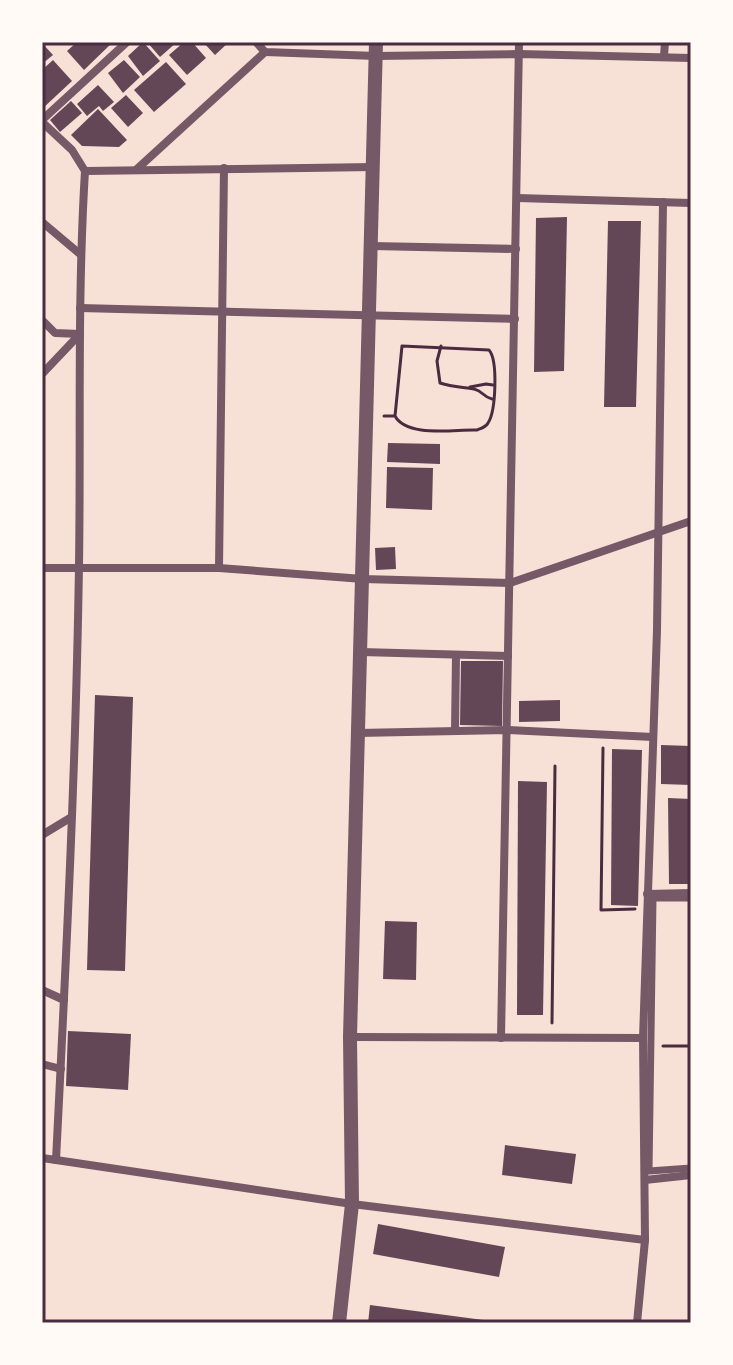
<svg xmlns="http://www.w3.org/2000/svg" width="733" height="1365" font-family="Arial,sans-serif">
  <rect width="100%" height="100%" fill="#f7e1d7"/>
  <g fill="#644757">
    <polygon points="77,42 113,42 84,70 67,51"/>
    <polygon points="143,42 160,61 143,76 128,56"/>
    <polygon points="147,42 177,42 160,57"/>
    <polygon points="184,42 192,42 206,58 187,75 169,55"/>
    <polygon points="203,42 229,42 215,55"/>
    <polygon points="42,43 53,55 42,64"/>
    <polygon points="53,60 72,81 42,109 42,70"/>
    <polygon points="124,60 140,77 123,93 108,73"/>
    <polygon points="166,62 186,84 154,112 134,90"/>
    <polygon points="98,85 114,102 103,111 99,106 87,116 77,104"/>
    <polygon points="126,95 143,113 128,127 111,108"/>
    <polygon points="71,101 82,113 60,132 50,120"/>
    <polygon points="98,109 127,140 119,147 82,146 71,135"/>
    <polygon points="567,217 564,371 534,372 536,218"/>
    <polygon points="608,221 641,221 636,407 604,407"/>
    <polygon points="388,443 440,444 440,464 387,462"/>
    <polygon points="387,467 433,468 432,510 386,508"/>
    <polygon points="395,547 396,569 376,570 375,548"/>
    <polygon points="461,661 503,661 502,726 460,725"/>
    <polygon points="95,695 133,697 125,971 87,970"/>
    <polygon points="560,700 560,721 519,722 519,701"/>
    <polygon points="661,745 691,746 691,785 661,784"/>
    <polygon points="612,749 642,750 638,906 611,905"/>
    <polygon points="518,781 547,782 543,1015 517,1015"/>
    <polygon points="668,798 691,799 691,884 669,884"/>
    <polygon points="385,921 417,922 416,980 383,979"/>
    <polygon points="68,1031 131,1034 128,1090 66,1086"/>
    <polygon points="505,1145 576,1154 572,1184 502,1175"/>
    <polygon points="378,1224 505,1247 499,1277 373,1254"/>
    <polygon points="370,1305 491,1321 491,1323 368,1323"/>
  </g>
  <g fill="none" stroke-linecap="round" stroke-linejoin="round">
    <g stroke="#4a2c40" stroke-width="3">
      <path d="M441,346L437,361L440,383C452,387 462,387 474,389C483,391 483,397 492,399"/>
      <polyline points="470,387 486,384 493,385"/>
      <path d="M384,416H395C407,438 455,429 477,430C482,428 486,427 488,423C496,411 498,360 489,350L402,346L395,416"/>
      <polyline points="603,748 601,910 635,909"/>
      <polyline points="552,1023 555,766"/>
      <polyline points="663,1046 691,1046"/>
    </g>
    <polyline stroke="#755966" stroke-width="7" points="691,898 653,898 649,1171 691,1168"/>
    <g stroke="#755966" stroke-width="8">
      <polyline points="256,42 265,52 376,56 519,54 691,58"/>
      <polyline points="664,56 665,42"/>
      <polyline points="42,120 127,42"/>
      <polyline points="42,122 72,150 85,171"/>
      <polyline points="137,169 265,52"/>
      <polyline points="517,198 691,203"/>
      <polyline points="42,222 80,254"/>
      <polyline points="372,246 516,249"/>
      <polyline points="80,308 515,319"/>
      <polyline points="42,320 55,333 80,334"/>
      <polyline points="42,374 79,335"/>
      <polyline points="42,568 219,568 363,579 510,583 691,521"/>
      <polyline points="219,568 224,168"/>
      <polyline points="361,652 508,656"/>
      <polyline points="455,731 456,655"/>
      <polyline points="358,733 507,730 653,737"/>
      <polyline points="42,835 70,818"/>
      <polyline points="647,894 691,893"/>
      <polyline points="42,990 64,1000"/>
      <polyline points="350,1037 643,1038"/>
      <polyline points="501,1038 519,42"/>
      <polyline points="42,1064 61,1069"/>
      <path d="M42,1158L56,1160C66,962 76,763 79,565C81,434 77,302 85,171L374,167"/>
      <polyline points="56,1160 352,1204 645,1240"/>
      <polyline points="645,1180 691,1175"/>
      <polyline points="637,1323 645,1240 643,1038 657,630 663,202"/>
    </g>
    <polyline stroke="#755966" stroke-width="14" points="339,1323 352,1204 350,1037 376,42"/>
  </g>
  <rect width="733" height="1365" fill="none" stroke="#fffaf5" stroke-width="88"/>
  <rect x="44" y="44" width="645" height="1277" fill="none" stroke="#4a2c40" stroke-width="3"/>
</svg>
